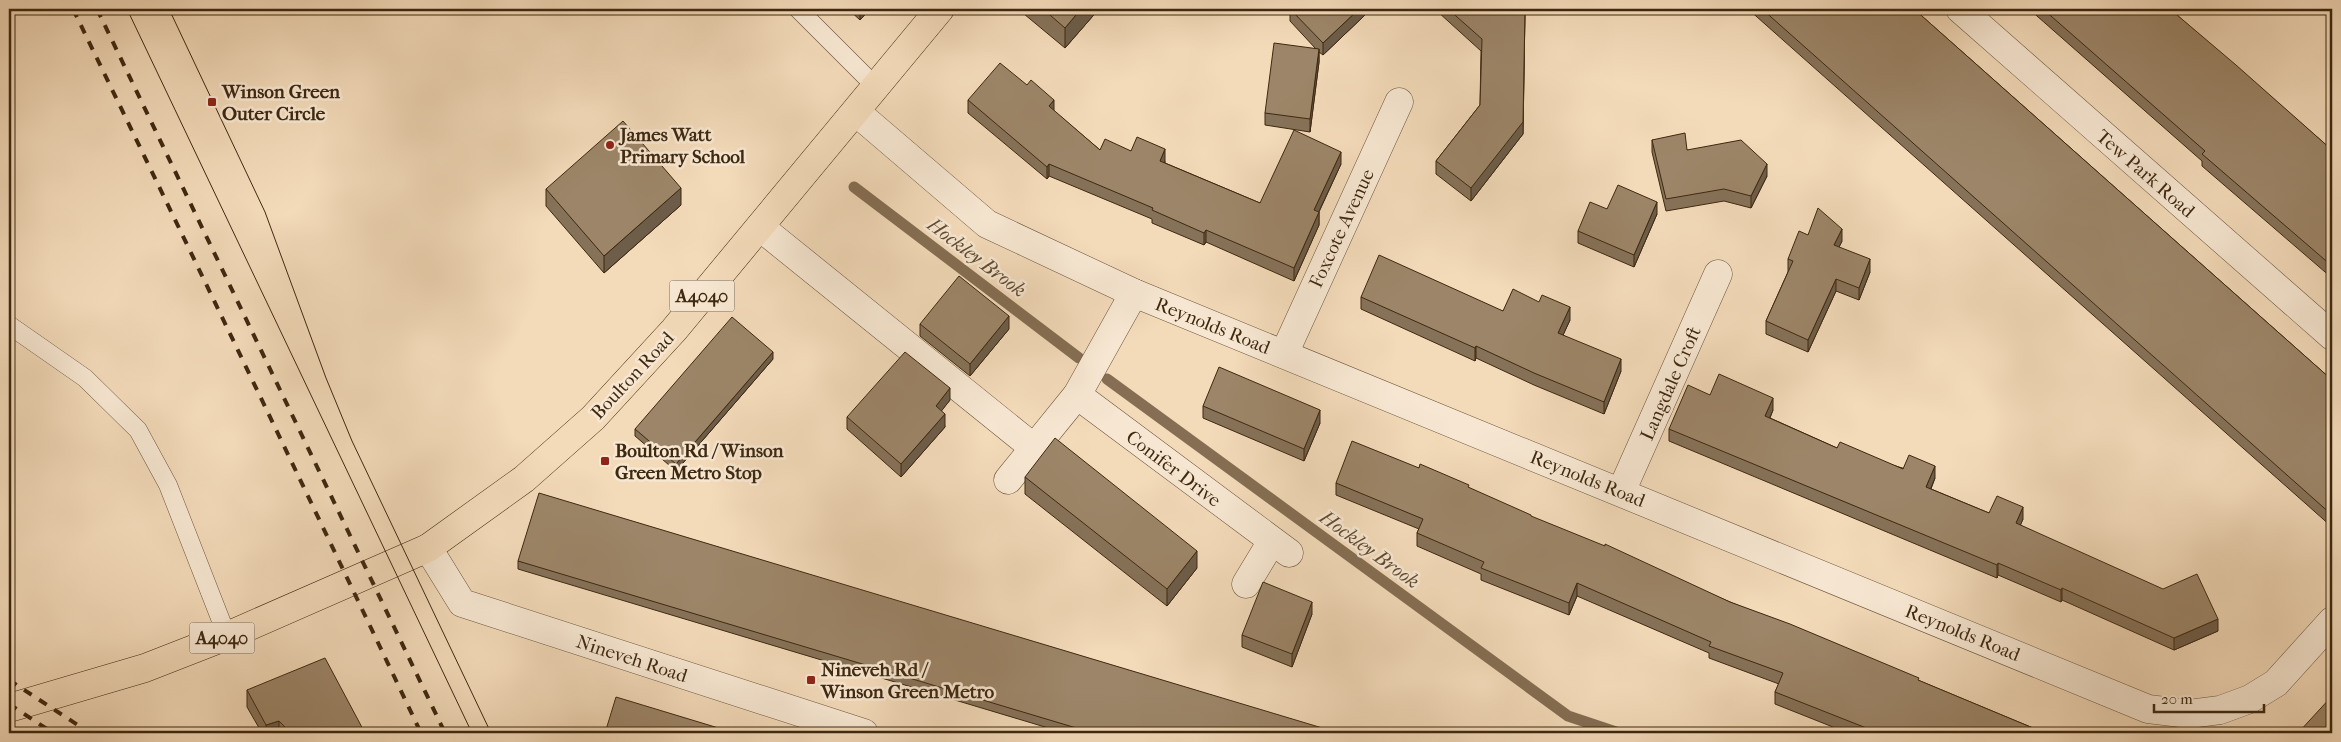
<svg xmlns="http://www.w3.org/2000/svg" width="2341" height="742" font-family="'IM FELL French Canon',serif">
  <rect width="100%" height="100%" fill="#f3dab9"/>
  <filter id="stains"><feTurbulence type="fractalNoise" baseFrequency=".004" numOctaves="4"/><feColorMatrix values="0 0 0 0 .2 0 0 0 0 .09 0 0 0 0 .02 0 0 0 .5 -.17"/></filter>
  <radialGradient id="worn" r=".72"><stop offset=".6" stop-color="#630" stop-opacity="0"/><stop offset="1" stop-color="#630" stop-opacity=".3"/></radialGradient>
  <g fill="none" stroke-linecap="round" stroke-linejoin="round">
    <g stroke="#856e53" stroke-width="11">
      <polyline points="854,187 1079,358"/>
      <polyline points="1107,379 1568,716 1619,733"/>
    </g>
    <g stroke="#6b543a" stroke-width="19">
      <g id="service">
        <polyline points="798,9 876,87"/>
        <polyline points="9,325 85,378 138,430 168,485 227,636"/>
      </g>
    </g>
    <g stroke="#6b543a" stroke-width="29">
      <g id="minor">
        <polyline points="1960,9 2332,336"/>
        <polyline points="856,112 987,224 1134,293 2148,709 2189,714 2220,710 2250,699 2276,683 2332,621"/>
        <polyline points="760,227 1034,448"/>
        <polyline points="1284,354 1399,102"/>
        <polyline points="1077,395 1289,553"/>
        <polyline points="1008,480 1077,395 1134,293"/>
        <polyline points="1621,492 1718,274"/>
        <polyline points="428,548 462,603 864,733"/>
        <polyline points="1246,584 1272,541"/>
      </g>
    </g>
    <g stroke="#3e2810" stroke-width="29">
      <polyline id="primary" points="9,708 145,668 227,636 428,548 524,479 593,418 674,330 940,9"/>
    </g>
    <use href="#service" stroke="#f7e7d2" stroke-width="18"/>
    <use href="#minor" stroke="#f7e7d2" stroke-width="28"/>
    <use href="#primary" stroke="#f3dab9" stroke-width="28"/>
    <g stroke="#3e2810" stroke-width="1">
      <polyline points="127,9 472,733"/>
      <polyline points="169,9 265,212 326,378 352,441 491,733"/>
    </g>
    <g stroke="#3e2810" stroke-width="4" stroke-dasharray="9 9" stroke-linecap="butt">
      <path d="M73,9C190,250 306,491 421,733"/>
      <polyline points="97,9 445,733"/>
      <polyline points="9,680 90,733"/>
      <polyline points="9,704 53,733"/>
    </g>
  </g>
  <g fill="#867259" stroke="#3e2810">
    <polygon points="848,9 870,9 860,20"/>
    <polygon points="1018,9 1099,9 1065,48"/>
    <polygon points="1290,9 1365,9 1365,15 1323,55 1319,52 1319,62 1310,132 1265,125 1265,113 1316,49 1290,21"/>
    <polygon points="1371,9 1428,9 1428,13"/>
    <polygon points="1438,9 1525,9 1523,134 1471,201 1436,174 1436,161 1480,105 1481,51 1438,12"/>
    <polygon points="1748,9 1914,9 2332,380 2332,527"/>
    <polygon points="2029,9 2170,9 2332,150 2332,278 2202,166 2202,161"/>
    <polygon points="968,100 1054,111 1100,150 1131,151 1165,161 1165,163 1260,203 1341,164 1319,212 1319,225 1294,281 1206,242 1204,245 1152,223 1152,219 1049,176 1047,179 968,113"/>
    <polygon points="1652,140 1687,150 1767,176 1751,208 1724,201 1666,211 1652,152"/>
    <polygon points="546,189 681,205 604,273 546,206"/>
    <polygon points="1607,209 1657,214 1634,267 1578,243 1578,231"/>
    <polygon points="1808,235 1842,241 1839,247 1870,272 1859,300 1836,291 1808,352 1766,334 1766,321 1788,272 1788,259"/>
    <polygon points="1361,297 1503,311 1570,320 1563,335 1621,371 1604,414 1534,385 1476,358 1475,361 1361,309"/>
    <polygon points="920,324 1009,329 970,376 920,336"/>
    <polygon points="773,359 676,471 635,436 635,429"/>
    <polygon points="1710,395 1773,410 1770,418 1837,448 1935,478 1931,489 1989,513 2023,519 2020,525 2218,631 2174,650 2062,600 2061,602 1998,575 1997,578 1669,441 1669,429"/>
    <polygon points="950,400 941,411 945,427 901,477 847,429 847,417"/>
    <polygon points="1203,406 1320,423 1304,461 1203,418"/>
    <polygon points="1419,468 1469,488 1531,517 1730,602 2045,733 1848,733 1775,704 1775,692 1779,684 1709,658 1709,653 1577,596 1569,615 1481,580 1481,574 1417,546 1417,533 1419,529 1336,495 1336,483"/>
    <polygon points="1025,477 1197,568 1167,606 1025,494"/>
    <polygon points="518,561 1339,733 1065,733 518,569"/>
    <polygon points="1312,614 1292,667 1242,647 1242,635"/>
    <polygon points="247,690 365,733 262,733 247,707"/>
  </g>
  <g fill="#6d5d49" stroke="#3e2810">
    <polygon points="860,9 870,9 860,20"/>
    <polygon points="1081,9 1099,9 1065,48 1065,28"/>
    <polygon points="1359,9 1365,9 1365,15 1323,55 1323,43"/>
    <polygon points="1525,9 1523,134 1471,201 1471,188"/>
    <polygon points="1319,49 1319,62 1310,132 1310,119"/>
    <polygon points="1054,100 1054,112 1049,106"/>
    <polygon points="1165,149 1165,161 1160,173 1160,161"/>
    <polygon points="1341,152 1341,164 1314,222 1314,210"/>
    <polygon points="1049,164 1049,176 1047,179 1047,167"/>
    <polygon points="1767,164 1767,176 1751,208 1751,196"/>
    <polygon points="681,188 681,205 604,273 604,256"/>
    <polygon points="1657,202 1657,214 1634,267 1634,255"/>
    <polygon points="1319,212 1319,225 1294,281 1294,268"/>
    <polygon points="1842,229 1842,241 1834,257 1834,245"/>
    <polygon points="1206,230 1206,242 1204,245 1204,233"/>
    <polygon points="1870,259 1870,272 1859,300 1859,288"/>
    <polygon points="1836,279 1836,291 1808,352 1808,340"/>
    <polygon points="1570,307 1570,320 1558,346 1558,333"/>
    <polygon points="1009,316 1009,329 970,376 970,364"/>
    <polygon points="1476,346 1476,358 1475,361 1475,348"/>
    <polygon points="773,352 773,359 676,471 676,464"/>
    <polygon points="1621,359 1621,371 1604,414 1604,402"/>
    <polygon points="950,388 950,400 936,418 936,406"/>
    <polygon points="1773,398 1773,410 1765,429 1765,416"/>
    <polygon points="1320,410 1320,423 1304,461 1304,449"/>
    <polygon points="945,414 945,427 901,477 901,464"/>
    <polygon points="1935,466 1935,478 1926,500 1926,487"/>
    <polygon points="2023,507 2023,519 2016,536 2016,523"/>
    <polygon points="1197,551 1197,568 1167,606 1167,589"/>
    <polygon points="1998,563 1998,575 1997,578 1997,565"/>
    <polygon points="1577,583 1577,596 1569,615 1569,603"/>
    <polygon points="2062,588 2062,600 2061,602 2061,590"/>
    <polygon points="1312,602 1312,614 1292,667 1292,654"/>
    <polygon points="2218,619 2218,631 2174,650 2174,638"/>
    <polygon points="279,721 279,733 266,733 266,725"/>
  </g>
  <g fill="#9c8568" stroke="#3e2810">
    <polygon points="1043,9 1081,9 1065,28"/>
    <polygon points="1290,9 1359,9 1323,43"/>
    <polygon points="1448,9 1525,9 1523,122 1471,188 1436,161 1480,105 1482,39"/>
    <polygon points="1762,9 1914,9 2332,380 2332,515"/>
    <polygon points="2043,9 2170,9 2236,65 2332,150 2332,266 2202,154 2205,151"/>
    <polygon points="1274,43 1319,49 1310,119 1265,113"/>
    <polygon points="1000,63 1027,85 1031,80 1054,100 1049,106 1100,150 1105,139 1131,151 1137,137 1165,149 1160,161 1260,203 1294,130 1341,152 1314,210 1319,212 1294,268 1206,230 1204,233 1152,210 1153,208 1049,164 1047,167 968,100"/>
    <polygon points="623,121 681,188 604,256 546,189"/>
    <polygon points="1685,133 1687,150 1741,140 1767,164 1751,196 1724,189 1666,199 1652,140"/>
    <polygon points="1618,185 1657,202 1634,255 1578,231 1590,202 1607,209"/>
    <polygon points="1818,208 1842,229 1834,245 1870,259 1859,288 1836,279 1808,340 1766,321 1793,261 1788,259 1799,231 1808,235"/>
    <polygon points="1379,255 1503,311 1513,289 1539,302 1542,295 1570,307 1558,333 1621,359 1604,402 1534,373 1476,346 1475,348 1361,297"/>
    <polygon points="959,276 1009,316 970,364 920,324"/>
    <polygon points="732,317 773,352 676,464 635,429"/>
    <polygon points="905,352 950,388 936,406 945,414 901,464 847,417"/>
    <polygon points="1219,367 1320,410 1304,449 1203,406"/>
    <polygon points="1719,374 1773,398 1765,416 1837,448 1840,442 1903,469 1909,455 1935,466 1926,487 1989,513 1997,496 2023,507 2016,523 2163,589 2197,574 2218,619 2174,638 2062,588 2061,590 1998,563 1997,565 1669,429 1688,385 1710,395"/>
    <polygon points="1055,438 1197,551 1167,589 1025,477"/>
    <polygon points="1352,441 1419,468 1420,464 1469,485 1468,487 1531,515 1531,516 1605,546 1605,544 1730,602 1790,624 1919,678 1918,680 2045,733 1879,733 1775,692 1783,673 1709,646 1711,642 1577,583 1569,603 1481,568 1484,562 1417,533 1423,519 1336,483"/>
    <polygon points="539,493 1339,733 1093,733 518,561"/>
    <polygon points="1263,582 1312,602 1292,654 1242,635"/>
    <polygon points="325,658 365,733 291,733 279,721 266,725 247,690"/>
    <polygon points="2332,696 2332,733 2298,733"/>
    <polygon points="616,697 735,733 605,733"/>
  </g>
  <g fill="#8f2418" stroke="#f7e7d2" stroke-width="2">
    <rect x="207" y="97" width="10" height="10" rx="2.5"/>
    <circle cx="610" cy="145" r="5"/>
    <rect x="600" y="456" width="10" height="10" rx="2.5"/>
    <rect x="806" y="675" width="10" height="10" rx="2.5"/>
  </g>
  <g text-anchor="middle" stroke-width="5" stroke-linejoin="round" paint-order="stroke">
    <g fill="#f7e7d2" stroke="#76614a" stroke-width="1">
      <rect x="669.5" y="280.5" width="65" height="31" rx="4"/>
      <rect x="189.5" y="622.5" width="65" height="31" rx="4"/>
    </g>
    <g font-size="18" font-weight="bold" fill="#3e2810">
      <text x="702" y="302">A4040</text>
      <text x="222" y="644">A4040</text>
    </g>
    <g font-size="19" font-weight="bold" fill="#3e2810" stroke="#f7e7d2" text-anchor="start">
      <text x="222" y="98">Winson Green<tspan x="222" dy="22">Outer Circle</tspan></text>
      <text x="620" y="141">James Watt<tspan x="620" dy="22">Primary School</tspan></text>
      <text x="615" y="457">Boulton Rd / Winson<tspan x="615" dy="22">Green Metro Stop</tspan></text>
      <text x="821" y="676">Nineveh Rd /<tspan x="821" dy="22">Winson Green Metro</tspan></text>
    </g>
    <g font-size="19" fill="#3e2810" stroke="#f7e7d2">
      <text transform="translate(2146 173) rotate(41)" y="7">Tew Park Road</text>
      <text transform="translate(1341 228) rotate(-65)" y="7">Foxcote Avenue</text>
      <text transform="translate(1213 325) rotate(22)" y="7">Reynolds Road</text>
      <text transform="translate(632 375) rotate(-47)" y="7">Boulton Road</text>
      <text transform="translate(1670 383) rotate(-66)" y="7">Langdale Croft</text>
      <text transform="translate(1174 468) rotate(37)" y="7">Conifer Drive</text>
      <text transform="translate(1588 478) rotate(22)" y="7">Reynolds Road</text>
      <text transform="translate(1963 632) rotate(22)" y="7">Reynolds Road</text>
      <text transform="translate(632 658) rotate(18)" y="7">Nineveh Road</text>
    </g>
    <g font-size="20" font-style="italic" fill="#624b32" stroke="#f7e7d2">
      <text transform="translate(977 257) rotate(37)" y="7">Hockley Brook</text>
      <text transform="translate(1370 549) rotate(36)" y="7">Hockley Brook</text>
    </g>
  </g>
  <rect width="2341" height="742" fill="none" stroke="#f3dab9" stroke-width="30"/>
  <rect x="10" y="10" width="2321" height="722" fill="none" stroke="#3e2810" stroke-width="2.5"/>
  <rect x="15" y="15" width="2311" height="712" fill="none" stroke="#3e2810"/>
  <path d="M2154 704v8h110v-8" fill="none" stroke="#3e2810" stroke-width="2.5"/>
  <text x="2161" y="704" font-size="15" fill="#3e2810" stroke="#f7e7d2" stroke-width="4" paint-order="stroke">20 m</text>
  <rect width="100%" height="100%" filter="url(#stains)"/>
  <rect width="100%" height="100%" fill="url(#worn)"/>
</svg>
